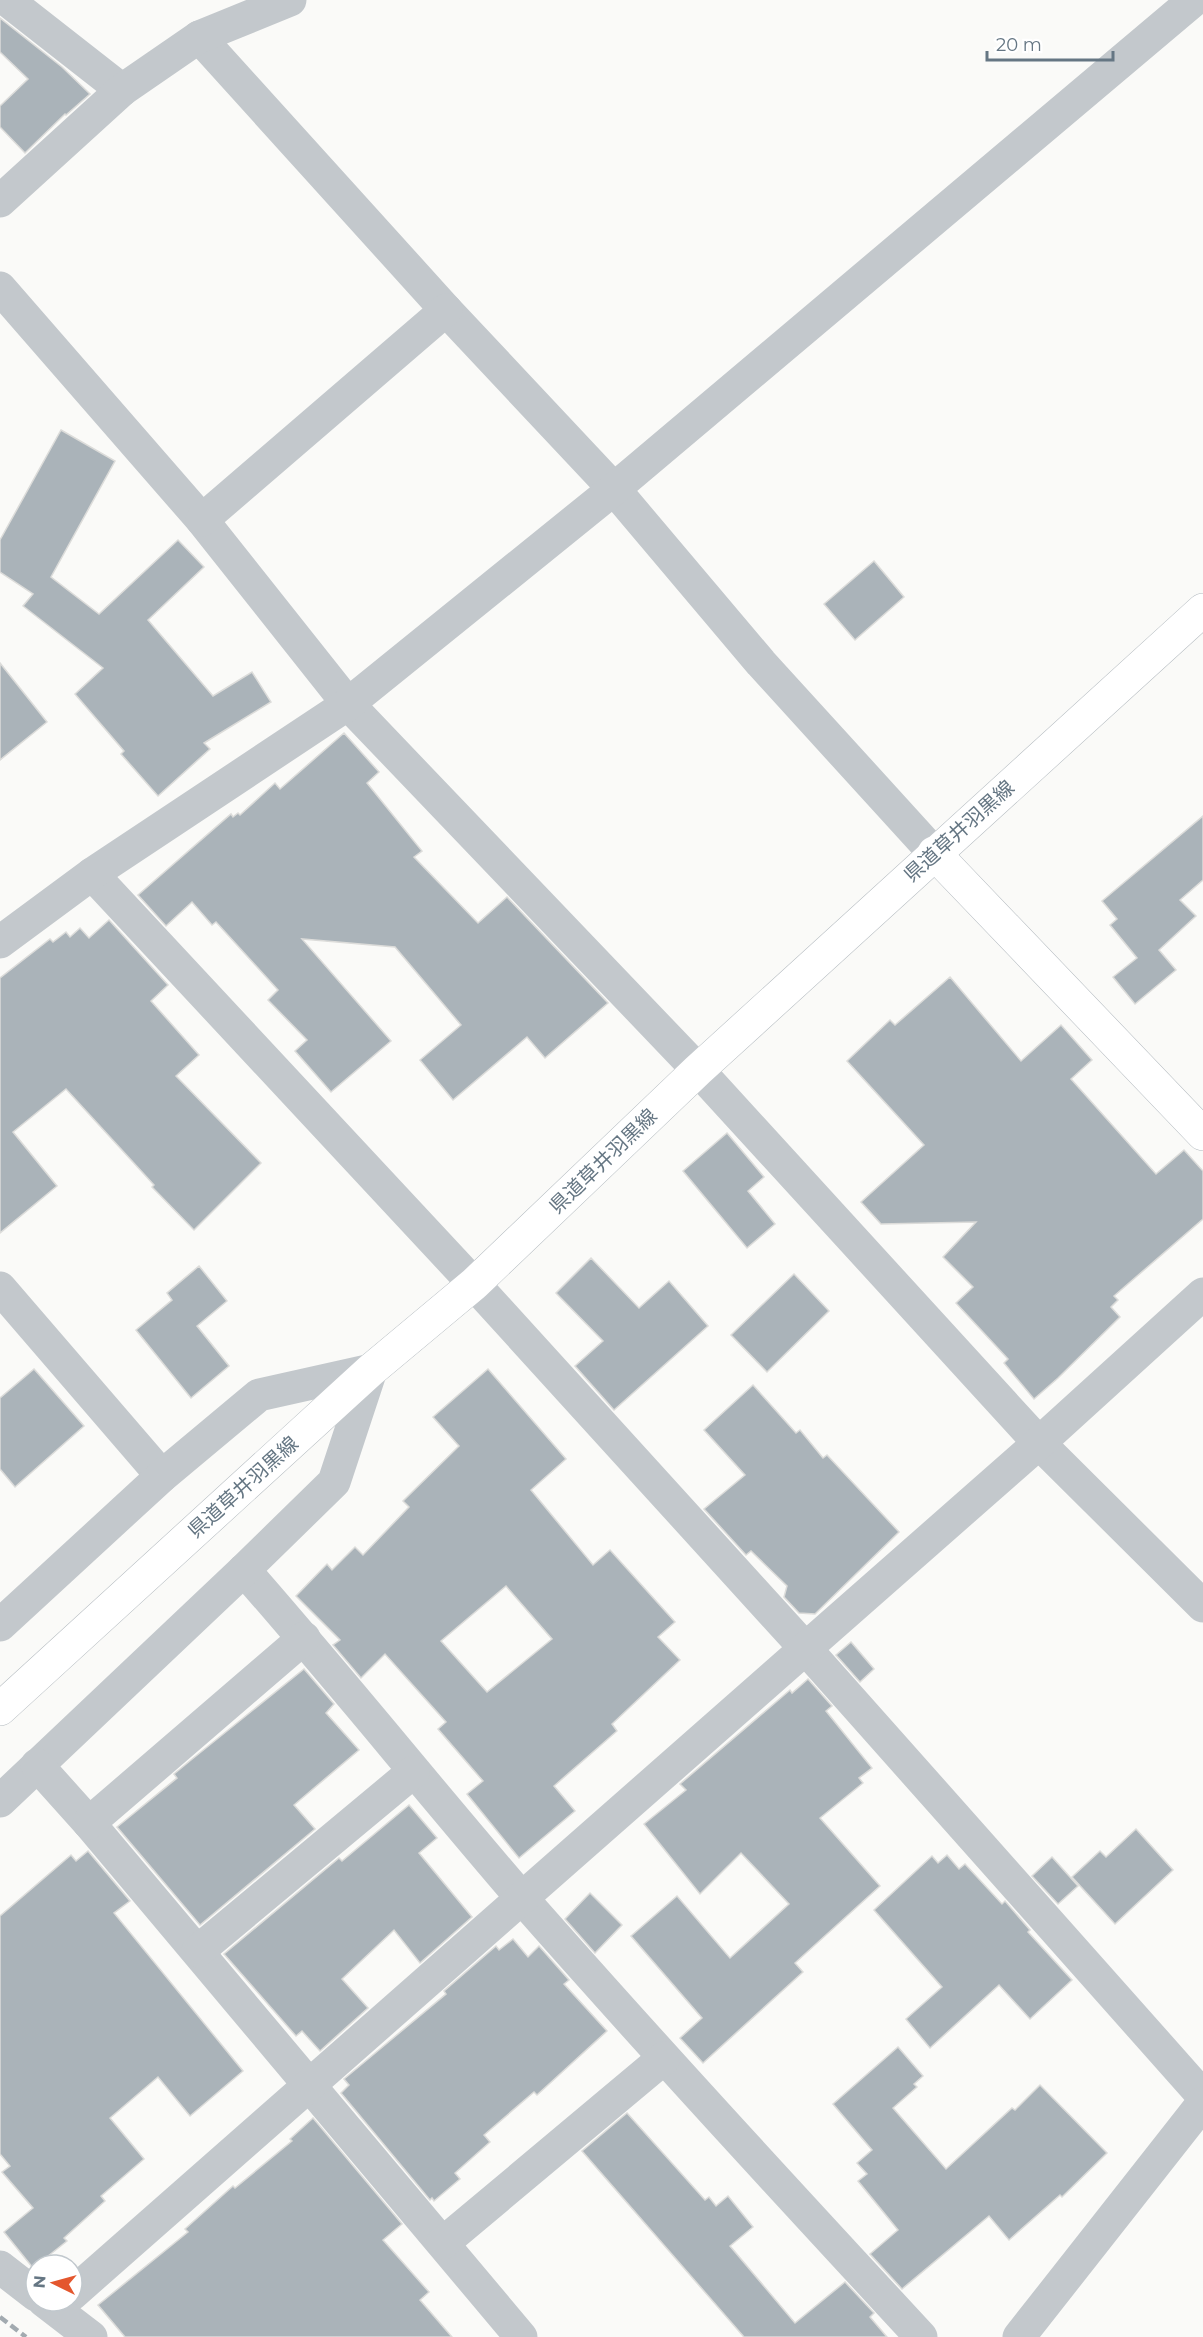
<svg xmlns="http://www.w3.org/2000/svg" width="1203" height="2337" font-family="Montserrat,'Noto Sans JP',sans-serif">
  <rect width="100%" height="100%" fill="#fafaf8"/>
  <g fill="#aab3b9" stroke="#dcdcda" stroke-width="1.5" fill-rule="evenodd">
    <polygon points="0,18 62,67 90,94 66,115 65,114 25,153 0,127 0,106 28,79 0,52"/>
    <polygon points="61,430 115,461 51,577 99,614 178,540 204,567 148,620 213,696 252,672 271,702 204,743 210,749 158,796 121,754 124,751 75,694 103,668 23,606 33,594 0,572 0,540"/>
    <polygon points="874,561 904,597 855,640 824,604"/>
    <polygon points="0,663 47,722 0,760"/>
    <polygon points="344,733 379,772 367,783 422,851 414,857 478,923 507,897 608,1003 545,1058 527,1037 453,1100 420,1060 461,1025 395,947 302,939 391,1041 331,1092 295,1051 307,1040 268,1000 278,990 216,922 212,925 192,902 166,926 138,895 231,814 233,817 238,813 240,815 275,783 280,789"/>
    <polygon points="1203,816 1203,880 1180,900 1196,916 1159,950 1176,970 1135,1004 1113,977 1137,958 1110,925 1117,919 1102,901"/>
    <polygon points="109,920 168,985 151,1001 199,1055 176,1076 261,1163 194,1230 152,1187 154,1185 66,1089 13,1132 57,1186 0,1233 0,978 50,939 53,942 66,932 70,937 80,928 89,938"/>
    <polygon points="950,977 1021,1061 1061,1025 1092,1060 1071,1079 1156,1174 1184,1150 1203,1171 1203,1219 1114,1296 1118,1300 1111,1307 1120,1317 1058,1378 1034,1399 1004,1363 1008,1359 956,1303 973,1287 943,1257 976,1222 881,1224 861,1202 924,1145 847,1061 890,1020 895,1025"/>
    <polygon points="727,1133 764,1177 748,1191 775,1224 747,1248 683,1171"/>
    <polygon points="591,1258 639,1308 669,1281 708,1326 614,1410 575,1366 603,1341 556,1293"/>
    <polygon points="199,1266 227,1301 197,1326 229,1366 191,1398 136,1330 172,1300 167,1293"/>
    <polygon points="794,1274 829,1311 767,1372 731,1335"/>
    <polygon points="34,1369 84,1426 15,1487 0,1469 0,1398"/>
    <path d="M488,1369L566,1459L531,1490L593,1565L610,1550L675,1622L658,1637L680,1660L612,1724L617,1731L554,1786L575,1811L519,1858L467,1794L483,1781L438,1729L446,1722L385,1654L361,1678L333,1645L340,1640L296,1596L327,1564L332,1570L355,1547L363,1555L409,1507L403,1501L459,1446L433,1417ZM506,1586L552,1639L487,1692L441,1641Z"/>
    <polygon points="753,1385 796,1433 800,1430 823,1458 827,1455 899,1532 815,1614 799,1613 784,1597 787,1586 751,1551 746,1555 704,1509 745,1475 704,1430"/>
    <polygon points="851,1642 874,1669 860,1682 836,1655"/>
    <polygon points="304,1669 334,1704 326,1713 359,1750 294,1805 315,1829 200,1925 117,1827 177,1778 174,1774 191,1760"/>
    <polygon points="808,1679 832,1706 826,1711 872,1768 859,1778 863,1783 820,1818 880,1886 795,1963 803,1972 703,2063 680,2038 702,2018 631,1936 677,1896 730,1958 789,1904 741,1853 700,1894 644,1824 686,1790 680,1784 790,1690 792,1693"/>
    <polygon points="409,1805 437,1838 419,1853 472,1917 420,1963 394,1930 342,1979 368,2008 320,2051 302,2031 296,2036 224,1954 339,1858 342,1861"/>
    <polygon points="1136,1829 1173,1870 1115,1924 1072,1877 1100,1851 1106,1857"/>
    <polygon points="88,1851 130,1901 114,1913 243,2071 190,2116 158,2077 110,2118 144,2159 101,2196 105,2201 64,2238 67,2241 33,2268 4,2232 33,2208 2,2172 10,2166 0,2154 0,1916 71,1855 76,1861"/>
    <polygon points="947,1855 959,1869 965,1864 1002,1904 1005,1901 1030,1930 1028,1932 1072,1980 1030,2019 999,1985 930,2048 906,2019 942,1987 874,1910 932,1856 938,1863"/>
    <polygon points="1052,1857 1078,1886 1058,1904 1032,1876"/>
    <polygon points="590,1893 622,1925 595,1953 565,1919"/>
    <polygon points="513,1939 528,1957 539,1946 569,1980 564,1984 607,2031 537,2095 534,2092 484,2135 490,2142 455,2173 460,2179 434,2201 432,2198 430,2200 341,2093 349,2085 344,2079 446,1994 444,1991 496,1946 499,1950"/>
    <polygon points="898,2047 923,2076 914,2084 917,2087 893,2108 946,2169 1012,2108 1015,2110 1040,2085 1107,2153 1062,2197 1060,2195 1009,2240 989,2216 902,2289 870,2254 898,2230 858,2181 867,2174 857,2163 872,2150 833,2104"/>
    <polygon points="627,2113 705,2200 709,2197 716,2206 728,2196 753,2227 730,2246 795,2323 845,2282 874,2313 870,2317 887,2337 744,2337 582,2151"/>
    <polygon points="313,2118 402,2224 383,2240 429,2292 420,2300 452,2337 125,2337 98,2305 188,2232 185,2229 233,2186 235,2188 292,2141 290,2139"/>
  </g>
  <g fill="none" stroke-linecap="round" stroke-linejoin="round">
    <g stroke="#b3babf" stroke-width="34">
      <g id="secondary">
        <polyline points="934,853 1203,1134"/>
        <polyline points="0,1709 371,1370 474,1284 698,1070 1203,610"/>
      </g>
    </g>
    <g stroke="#c3c8cc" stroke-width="33">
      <polyline points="7,0 122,90"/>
      <polyline points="199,37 446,310 614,489 761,663 934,853"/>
      <polyline points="0,201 122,90 199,37 290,0"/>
      <polyline points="0,288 202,520 348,704 698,1070 1039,1443 1203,1606"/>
      <polyline points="202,520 446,310"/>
      <polyline points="92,874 474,1284 805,1648 1203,2096"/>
      <polyline points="0,942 92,874 348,704 614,489 1194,0"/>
      <polyline points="0,1288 162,1476"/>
      <path d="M244,1570C338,1677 427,1788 520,1896C651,2045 786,2191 921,2337"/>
      <polyline points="0,1625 162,1476 259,1395 371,1370 334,1482 244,1570 0,1801"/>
      <polyline points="37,1765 89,1823 521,2337"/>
      <polyline points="89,1823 304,1638"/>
      <polyline points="198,1951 413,1772"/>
      <polyline points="443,2243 664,2058"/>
      <polyline points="0,2267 36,2295"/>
      <polyline points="72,2294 1039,1443 1203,1294"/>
      <polyline points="44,2301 91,2337"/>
      <polyline points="1019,2337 1203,2103"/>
    </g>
    <use href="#secondary" stroke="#fff" stroke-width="33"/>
    <polyline stroke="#a2aab0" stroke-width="4.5" stroke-dasharray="9 4.5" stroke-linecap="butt" points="0,2317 26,2337"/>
  </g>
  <g text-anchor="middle" stroke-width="6" stroke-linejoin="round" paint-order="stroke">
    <g font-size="20" fill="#657683" stroke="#fff">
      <text transform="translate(959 831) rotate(-42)" y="7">県道草井羽黒線</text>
      <text transform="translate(603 1161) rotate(-44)" y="7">県道草井羽黒線</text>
      <text transform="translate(243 1487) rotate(-42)" y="7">県道草井羽黒線</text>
    </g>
  </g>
  <g transform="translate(54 2283) rotate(275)"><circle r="28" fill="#ffffff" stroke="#c1c8cd" stroke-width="1.5"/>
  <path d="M0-4.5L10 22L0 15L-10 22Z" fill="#e4572e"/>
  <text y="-9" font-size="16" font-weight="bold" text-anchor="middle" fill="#657683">N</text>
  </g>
  <path d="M987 51v9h126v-9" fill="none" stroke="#657683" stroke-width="3"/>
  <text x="996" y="51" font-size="18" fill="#657683" stroke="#ffffff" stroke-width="4.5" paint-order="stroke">20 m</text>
</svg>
